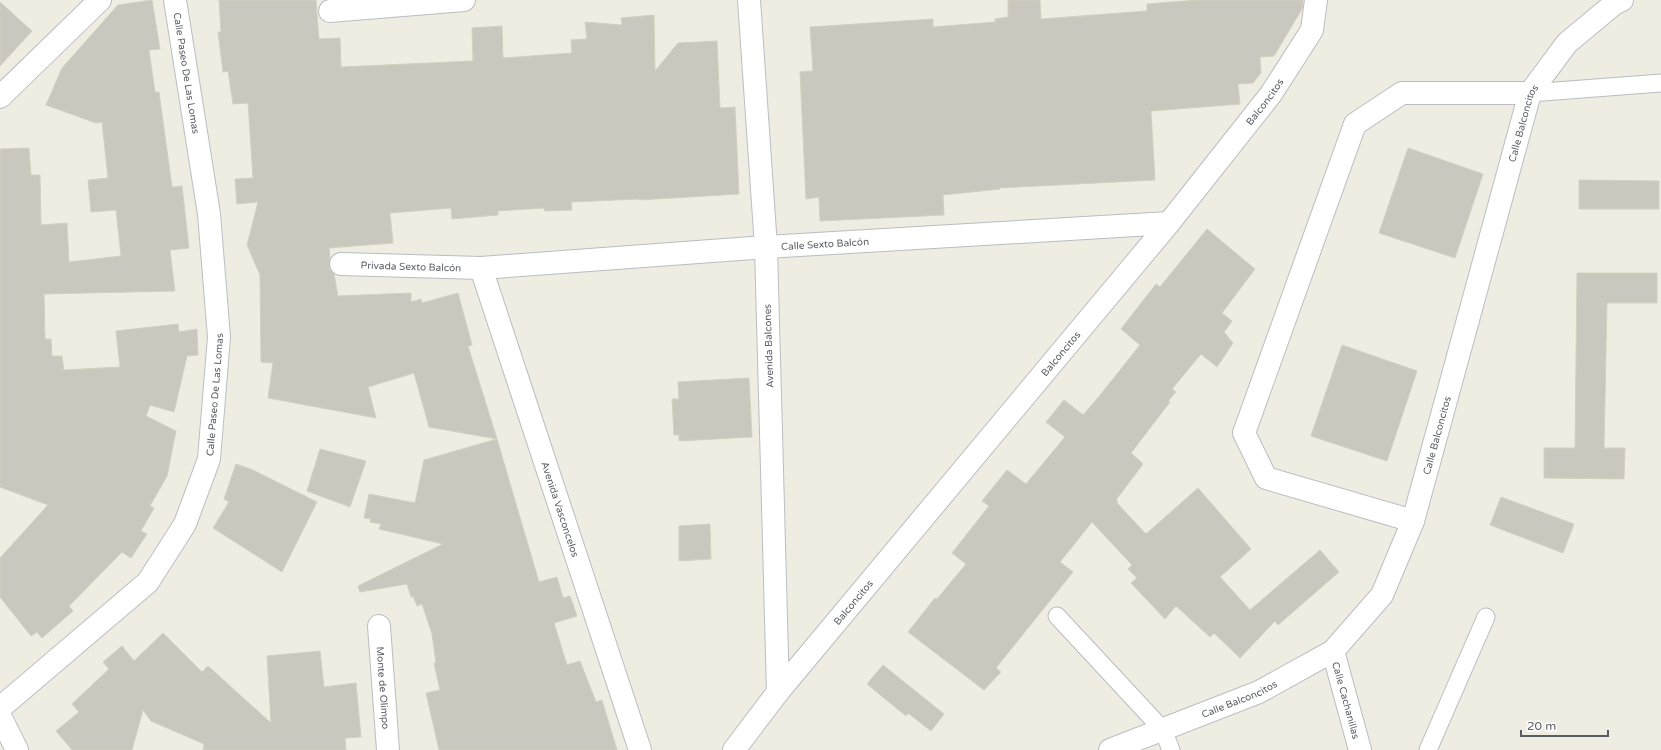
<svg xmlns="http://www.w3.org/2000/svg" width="1661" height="750" font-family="'Varela Round',sans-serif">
  <rect width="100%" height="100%" fill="#efede2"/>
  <g fill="#cac7bf" stroke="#d4d0c0">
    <polygon points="152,0 160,49 149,50 155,92 159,92 172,187 182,186 189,248 170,250 175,291 44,294 45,339 51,339 52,356 62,356 64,370 120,367 116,331 178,324 179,332 197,329 198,355 187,356 174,412 150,405 146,416 176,431 167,476 150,506 154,508 141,531 147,534 131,558 122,552 69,606 73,611 42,638 37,632 31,636 0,597 0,558 48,505 0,487 0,149 29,148 31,175 40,175 41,225 67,223 69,262 121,256 116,210 91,212 88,180 108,178 102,122 96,123 46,105 62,68 118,5"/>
    <polygon points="219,0 316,0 319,39 340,38 341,67 473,61 472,28 502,26 503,58 572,53 571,40 587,39 585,22 622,25 621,18 654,15 655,71 678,43 717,41 720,108 735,107 739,194 639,200 639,199 571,202 572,210 545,211 544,208 498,211 498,215 452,219 451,208 390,213 393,243 329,248 330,257 329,264 330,270 334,274 338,296 411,293 411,302 421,299 422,303 458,293 472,345 468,346 497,439 429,427 414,373 368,387 376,418 268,398 273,363 261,362 260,275 247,245 258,202 237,204 235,179 253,178 248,103 233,104 228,71 223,72 218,32 221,32"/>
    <polygon points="1008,0 1040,0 1041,19 1147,11 1147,4 1197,0 1303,0 1302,9 1274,56 1260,57 1261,73 1253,83 1238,84 1240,104 1151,111 1155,180 999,188 1000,189 943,195 944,215 820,221 819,197 806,199 800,72 813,71 810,27 933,19 933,27 995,22 995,19 1008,17"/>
    <polygon points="0,2 32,31 0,66"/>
    <polygon points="1408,148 1483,174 1455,258 1379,233"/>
    <polygon points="1579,180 1659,181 1659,209 1579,209"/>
    <polygon points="1207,229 1255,269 1222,313 1232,321 1224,332 1233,343 1217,367 1201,354 1172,389 1176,392 1168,401 1170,402 1131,453 1143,464 1116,500 1118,502 1117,503 1146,534 1198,488 1251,549 1220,577 1250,610 1320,550 1339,572 1278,625 1275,621 1240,658 1214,633 1210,637 1176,606 1165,619 1131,583 1137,578 1128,569 1132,565 1092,522 1060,562 1073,572 996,668 1001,672 984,690 908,632 935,598 937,599 966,564 952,553 989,506 982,501 1007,470 1026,484 1065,437 1046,422 1064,400 1083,415 1097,399 1140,345 1121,329 1156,284 1160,287"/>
    <polygon points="1577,273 1657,273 1657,303 1607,303 1604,448 1625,448 1624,479 1544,478 1544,448 1575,448"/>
    <polygon points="1342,345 1417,371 1387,461 1311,436"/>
    <polygon points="749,378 752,437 679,441 679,435 674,435 672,399 679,399 678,382"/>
    <polygon points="497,439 539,582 557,577 563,598 570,596 577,616 554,623 567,665 580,661 596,702 602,700 617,750 439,750 426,693 440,690 434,663 436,663 432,634 422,604 417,606 413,596 411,597 407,584 360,592 358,586 443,544 379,529 381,524 370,522 371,519 364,518 369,494 415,503 424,460"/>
    <polygon points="320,449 366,461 350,507 307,491"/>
    <polygon points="236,464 253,470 317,502 282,572 213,528 229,502 224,499"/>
    <polygon points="1501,497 1574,524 1563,553 1490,525"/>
    <polygon points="710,524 711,559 679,561 679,526"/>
    <polygon points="163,633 202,672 208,666 271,723 267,656 320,651 324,687 356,683 361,737 345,738 346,750 203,750 204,744 151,721 143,710 132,750 72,750 56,731 79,712 72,704 109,669 103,662 122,646 134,661"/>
    <polygon points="883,665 944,714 931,731 908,713 906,716 867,684"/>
  </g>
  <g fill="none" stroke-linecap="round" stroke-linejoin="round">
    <g stroke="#babcc2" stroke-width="19">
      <g id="lane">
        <polyline points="1530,93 1661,83"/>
        <polyline points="1057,616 1163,730 1171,750"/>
        <polyline points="1428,750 1486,617"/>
      </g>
    </g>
    <g stroke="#babcc2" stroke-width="24">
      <g id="street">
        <polyline points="330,11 464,0"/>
        <polyline points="0,97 100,0"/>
        <path id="s1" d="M341,264L481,268L766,247L1169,223"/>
        <path id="s2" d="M481,268L640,750"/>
        <polyline points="1413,521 1266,478 1244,433 1355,124 1402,93 1530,93"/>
        <path id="s3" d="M379,626L388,750"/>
        <path id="s4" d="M1333,651L1360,750"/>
        <path id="s5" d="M778,692L1169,223L1271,94L1312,30L1316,0"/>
        <polyline points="0,716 17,750"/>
      </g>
    </g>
    <g stroke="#bbbdc5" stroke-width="24">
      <g id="secondary">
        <path id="s6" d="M0,708L148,582L185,524L209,459L219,337L209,214L175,0"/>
        <polyline points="734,750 778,692 766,247 749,0"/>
        <path id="s7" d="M1110,750L1259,692L1333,651L1382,595L1413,521L1530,93L1567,43L1614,4L1622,0"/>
      </g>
    </g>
    <use href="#lane" stroke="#fff" stroke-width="17"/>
    <use href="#street" stroke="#fff" stroke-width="22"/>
    <use href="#secondary" stroke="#fff" stroke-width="22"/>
  </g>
  <g text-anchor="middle" stroke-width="4" stroke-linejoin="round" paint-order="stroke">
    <g font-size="10" fill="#5a5e64" stroke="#fff">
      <text transform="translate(187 73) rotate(81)" y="4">Calle Paseo De Las Lomas</text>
      <text dy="4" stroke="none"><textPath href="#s5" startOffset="765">Balconcitos</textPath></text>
      <text dy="4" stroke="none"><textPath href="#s7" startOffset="812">Calle Balconcitos</textPath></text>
      <text dy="4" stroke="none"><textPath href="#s1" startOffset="485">Calle Sexto Balcón</textPath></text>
      <text dy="4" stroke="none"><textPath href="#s1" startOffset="70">Privada Sexto Balcón</textPath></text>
      <text transform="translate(768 346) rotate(-92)" y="4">Avenida Balcones</text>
      <text dy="4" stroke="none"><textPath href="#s5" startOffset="441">Balconcitos</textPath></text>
      <text dy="4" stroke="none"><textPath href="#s6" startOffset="397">Calle Paseo De Las Lomas</textPath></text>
      <text dy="4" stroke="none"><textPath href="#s7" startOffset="488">Calle Balconcitos</textPath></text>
      <text dy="4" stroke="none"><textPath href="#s2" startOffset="254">Avenida Vasconcelos</textPath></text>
      <text dy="4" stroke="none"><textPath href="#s5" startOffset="117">Balconcitos</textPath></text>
      <text dy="4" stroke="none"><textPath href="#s3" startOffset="62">Monte de Olimpo</textPath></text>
      <text dy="4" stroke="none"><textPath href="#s7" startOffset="139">Calle Balconcitos</textPath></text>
      <text dy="4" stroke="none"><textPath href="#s4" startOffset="51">Calle Cachanillas</textPath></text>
    </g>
  </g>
  <path d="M1521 730v6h87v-6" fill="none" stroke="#5a5e64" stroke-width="2"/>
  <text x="1527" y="730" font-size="12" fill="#5a5e64" stroke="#ffffff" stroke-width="3" paint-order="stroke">20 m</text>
</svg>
